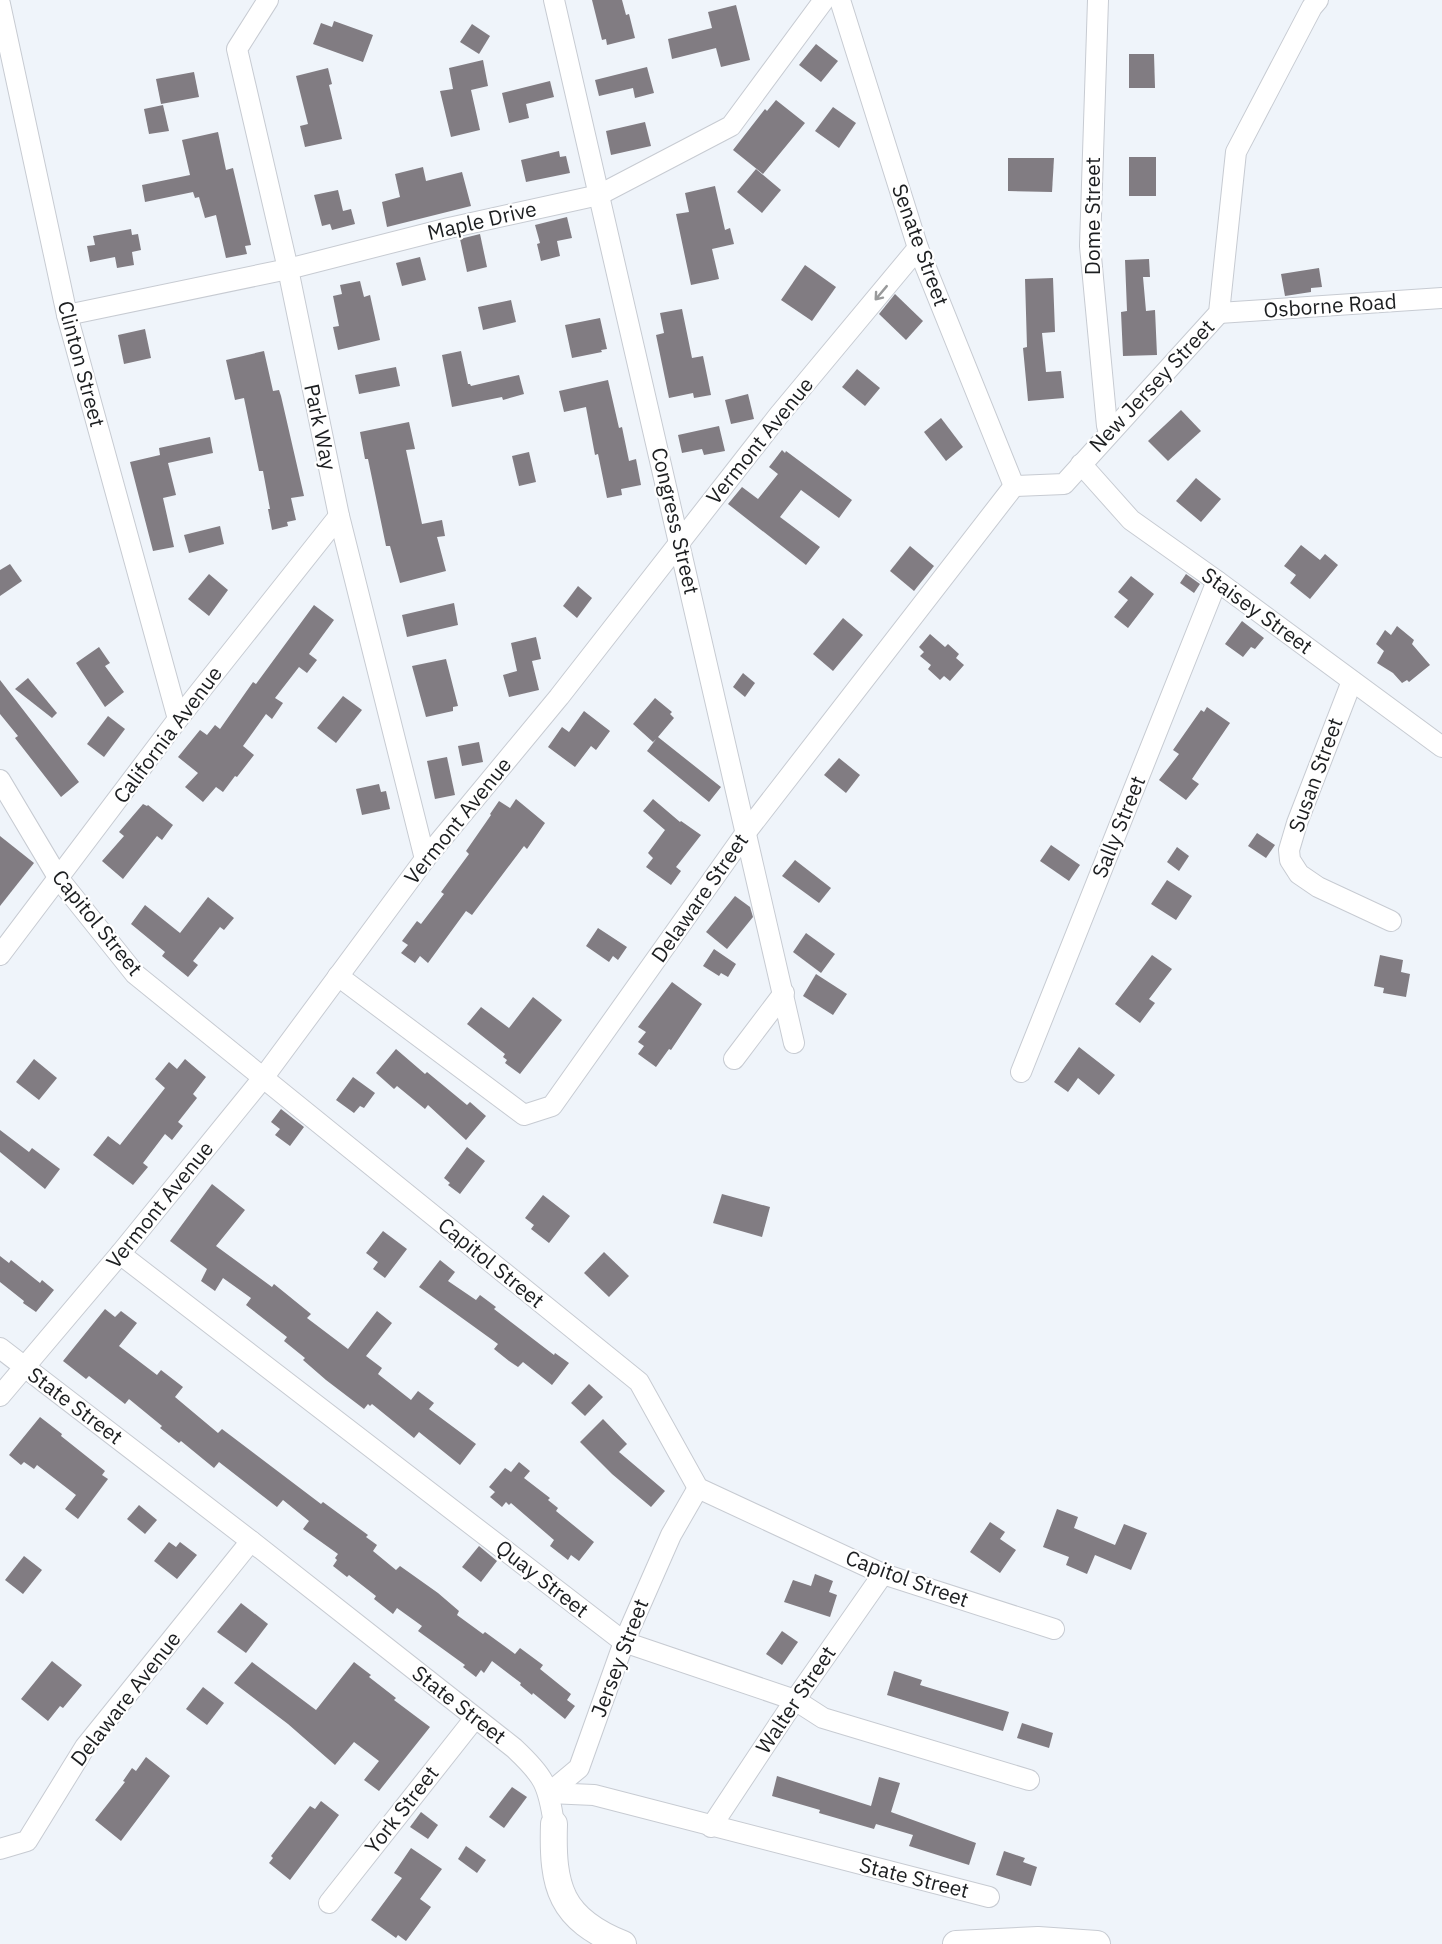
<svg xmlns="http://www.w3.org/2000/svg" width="1442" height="1944" font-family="'IBM Plex Sans',sans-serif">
  <rect width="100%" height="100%" fill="#eff4fa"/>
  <g fill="#817c82">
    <polygon points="592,0 622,0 626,15 629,14 635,38 607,45 606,39 602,40"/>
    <polygon points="736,5 750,60 721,67 716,48 672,59 668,39 712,28 708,12"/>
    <polygon points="334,21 373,35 363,62 313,44 321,23 332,27"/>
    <polygon points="472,24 490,36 479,54 460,42"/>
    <polygon points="816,44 838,61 821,82 799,65"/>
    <polygon points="1129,54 1154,54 1155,88 1129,88"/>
    <polygon points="483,60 488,86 471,90 480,130 451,137 440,91 453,89 449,68"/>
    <polygon points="647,67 654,93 635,98 633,88 599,96 595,80"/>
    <polygon points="328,68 332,84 329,85 342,139 305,147 300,126 308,124 296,76"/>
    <polygon points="194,72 199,97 161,104 156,79"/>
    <polygon points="550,81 554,97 526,104 529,118 509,123 502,93"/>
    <polygon points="776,100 805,123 763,174 733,150 765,109 767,111"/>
    <polygon points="163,105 169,131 149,134 144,109"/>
    <polygon points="833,107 856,123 839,148 815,131"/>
    <polygon points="645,122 651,146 611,155 606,131"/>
    <polygon points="218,132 226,170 233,168 251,245 245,246 247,254 226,258 216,215 205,218 199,197 195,198 193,192 145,202 142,185 190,175 182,140"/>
    <polygon points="559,151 560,157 566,156 570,173 526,182 521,160"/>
    <rect x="1129" y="157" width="27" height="39"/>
    <polygon points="1008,158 1054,158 1052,192 1008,191"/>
    <polygon points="423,167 426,181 462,172 471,206 387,227 382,202 400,197 395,174"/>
    <polygon points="756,169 781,190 762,213 737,192"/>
    <polygon points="715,186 725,230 730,228 734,244 712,249 719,279 691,285 676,214 689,212 685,193"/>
    <polygon points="338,190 343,211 351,209 355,224 332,230 330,224 322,226 314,195"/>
    <polygon points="567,217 572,238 557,241 560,256 541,261 537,244 540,243 535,225"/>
    <polygon points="131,229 132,235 138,234 141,250 132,252 134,265 117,268 115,257 90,262 87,246 95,245 93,236"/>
    <polygon points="480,234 487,267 467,272 460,239"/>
    <polygon points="420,257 426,280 402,286 396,263"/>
    <polygon points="1149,259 1150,277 1143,277 1146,311 1155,310 1157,355 1123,356 1121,312 1127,311 1125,260"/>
    <polygon points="805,265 836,287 812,321 781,300"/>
    <polygon points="1319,268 1322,287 1311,288 1311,292 1285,296 1281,274"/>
    <polygon points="1053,278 1055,332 1042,333 1046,372 1061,371 1064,398 1028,401 1023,348 1027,347 1025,279"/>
    <polygon points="360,281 364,297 370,295 380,340 338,350 333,327 339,326 333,296 342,294 340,285"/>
    <polygon points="895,294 923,321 906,340 879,314"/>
    <polygon points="511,300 516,322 483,330 478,307"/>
    <polygon points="682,309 692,358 703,356 711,395 694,398 693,393 669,398 656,335 664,333 660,313"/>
    <polygon points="600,318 607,349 601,350 602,352 572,358 565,325"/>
    <polygon points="145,329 151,358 124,364 118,335"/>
    <polygon points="264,351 273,391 279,390 281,396 304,496 291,498 296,520 287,522 288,526 272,530 268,509 270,509 263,471 259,471 244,398 235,400 226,360"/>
    <polygon points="461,351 468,384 470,384 471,386 519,375 524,394 503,400 502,397 452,407 442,355"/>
    <polygon points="396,367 400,386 359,394 355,375"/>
    <polygon points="857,369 880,388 865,406 842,387"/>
    <polygon points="608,380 619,428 622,427 629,461 636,459 641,485 621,489 622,495 607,498 598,454 595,455 586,407 564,412 559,391"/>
    <polygon points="748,394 754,419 731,424 725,400"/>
    <polygon points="1181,410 1201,431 1168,461 1148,441"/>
    <polygon points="941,418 963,447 946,461 924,432"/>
    <polygon points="409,422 415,449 406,450 422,524 442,520 445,536 437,537 446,571 400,583 390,546 386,546 368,459 365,459 360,432"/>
    <polygon points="719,426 725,451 704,455 702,449 682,453 678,435"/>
    <polygon points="210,437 213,453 168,463 176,495 163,498 174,547 153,551 130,462 160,455 159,448"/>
    <polygon points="782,450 785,453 786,451 852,500 839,518 801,490 780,517 820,547 806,565 728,504 742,487 758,499 778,474 769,467"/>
    <polygon points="529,452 536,482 519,486 512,456"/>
    <polygon points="1196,478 1221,499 1201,522 1176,501"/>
    <polygon points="220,526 224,544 189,553 184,535"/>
    <polygon points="1301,545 1320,560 1325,554 1338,565 1310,599 1290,583 1296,575 1284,566"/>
    <polygon points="910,546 934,566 914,591 890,571"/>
    <polygon points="10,564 22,581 0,596 0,570"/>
    <polygon points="209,574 228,590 209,616 188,599"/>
    <polygon points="1186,574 1200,584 1194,593 1180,583"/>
    <polygon points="1131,576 1154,594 1128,628 1114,617 1128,600 1118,592"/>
    <polygon points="578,586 592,598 577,618 563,606"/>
    <polygon points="454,603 458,625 407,637 402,615"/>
    <polygon points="314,605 334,620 309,654 317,660 307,673 299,667 275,698 283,703 272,719 266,714 243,746 254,755 237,777 235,776 223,792 216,787 203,802 185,787 198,773 178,757 200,730 207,735 215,725 220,729 253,682 256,684"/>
    <polygon points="843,618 863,635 833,671 813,654"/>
    <polygon points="1242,621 1264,638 1255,649 1251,647 1243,657 1225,644"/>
    <polygon points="1397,626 1414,640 1412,644 1430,665 1409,682 1407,680 1402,683 1393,673 1377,663 1384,651 1376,644 1385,630 1391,635"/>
    <polygon points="930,634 945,647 948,644 959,654 956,658 964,665 950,681 944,676 940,680 928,669 931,665 920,656 924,652 919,647"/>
    <polygon points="536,637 541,659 532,661 539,690 509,697 503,675 517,671 511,643"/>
    <polygon points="99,647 110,663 105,666 124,692 105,707 76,663"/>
    <polygon points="446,659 458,706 453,707 453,711 426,717 412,666"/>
    <polygon points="743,673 755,683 745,697 733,687"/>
    <polygon points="28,678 57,713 52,718 15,689"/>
    <polygon points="0,680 79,782 61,797 15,738 18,736 0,714"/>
    <polygon points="343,696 362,710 336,743 317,728"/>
    <polygon points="655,698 672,712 670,714 674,718 658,737 721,787 709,802 647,751 656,739 653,742 633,724"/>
    <polygon points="1207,707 1230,723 1192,779 1199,784 1186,800 1159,780 1179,754 1173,750 1201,710 1204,712"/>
    <polygon points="584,711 610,731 596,750 591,746 575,767 548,747 562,727 569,732"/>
    <polygon points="108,716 125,729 104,757 87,744"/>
    <polygon points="479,742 483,762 462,766 458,746"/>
    <polygon points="447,757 455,795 435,799 427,761"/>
    <polygon points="839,758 860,775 846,793 824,775"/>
    <polygon points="379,784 381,792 386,791 390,809 362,815 356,789"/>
    <polygon points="516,799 545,823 527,849 524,846 472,915 466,911 428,963 420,956 415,963 401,953 408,945 402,941 417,921 421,924 444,894 441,892 469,854 466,851 491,815 490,814 499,801 510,808"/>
    <polygon points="653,799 680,822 681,821 701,835 676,867 681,871 671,885 646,867 653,858 648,853 665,830 643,811"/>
    <polygon points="143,804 147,806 148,805 173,825 162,840 157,836 123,879 102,861 124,836 119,832"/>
    <polygon points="1257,833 1275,845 1266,858 1248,846"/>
    <polygon points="0,836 34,863 0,906"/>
    <polygon points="1051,845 1080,865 1069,881 1040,861"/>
    <polygon points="1177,847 1189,856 1179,871 1167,862"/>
    <polygon points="795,860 831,888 819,903 782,876"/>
    <polygon points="1167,880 1192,896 1176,920 1151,904"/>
    <polygon points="735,896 750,907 753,917 727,949 706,932"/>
    <polygon points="208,897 234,918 224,930 220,927 193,961 198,965 188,977 162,956 165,952 131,924 145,905 180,933"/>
    <polygon points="598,928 627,947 618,960 613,956 609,962 586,946"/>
    <polygon points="806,933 835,954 821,973 793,952"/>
    <polygon points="714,949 736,964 728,977 721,973 719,976 703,966"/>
    <polygon points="1152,955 1172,969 1149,999 1155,1003 1140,1023 1115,1004"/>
    <polygon points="1380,955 1403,960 1401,972 1410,974 1406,997 1383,993 1384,988 1374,986"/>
    <polygon points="816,974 847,994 833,1015 803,996"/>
    <polygon points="672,982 702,1004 671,1050 669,1049 656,1067 638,1054 644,1046 638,1042 646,1032 638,1027"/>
    <polygon points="533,997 562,1020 520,1074 505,1063 507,1060 503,1057 505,1054 467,1024 481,1007 509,1028"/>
    <polygon points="1079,1047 1115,1075 1099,1095 1078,1078 1068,1092 1054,1082"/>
    <polygon points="396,1049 425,1074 427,1072 467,1105 470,1102 486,1116 466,1140 428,1105 425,1109 397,1086 394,1089 376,1073"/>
    <polygon points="34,1059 57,1078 39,1100 16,1082"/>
    <polygon points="185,1059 206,1077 193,1094 197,1098 178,1122 183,1126 172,1140 165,1134 143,1163 148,1167 133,1185 93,1155 108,1136 120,1145 165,1088 155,1079 169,1062 177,1069"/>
    <polygon points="353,1077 375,1093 364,1108 360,1106 354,1113 336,1100"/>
    <polygon points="281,1109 304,1127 290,1146 275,1135 280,1129 271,1122"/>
    <polygon points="0,1130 29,1152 32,1148 60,1169 45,1189 0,1152"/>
    <polygon points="467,1147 485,1161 460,1194 448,1185 450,1183 444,1178"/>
    <polygon points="212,1184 245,1210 216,1246 272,1287 274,1284 311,1314 307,1318 348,1349 377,1311 392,1323 366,1356 382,1368 378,1374 411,1400 418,1391 434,1403 429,1409 476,1444 460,1465 419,1432 414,1438 372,1404 370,1406 368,1404 364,1409 326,1380 303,1360 305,1358 284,1341 287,1337 246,1305 251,1298 223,1278 215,1291 201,1281 207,1269 170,1241"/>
    <polygon points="722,1194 770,1207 762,1237 713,1223"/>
    <polygon points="543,1195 570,1216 549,1243 531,1229 534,1225 525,1218"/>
    <polygon points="383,1231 407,1249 385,1278 373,1269 378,1262 366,1253"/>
    <polygon points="604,1252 629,1276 609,1297 584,1273"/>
    <polygon points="0,1256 9,1263 11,1260 40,1283 42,1280 54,1290 36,1312 23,1303 24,1301 0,1282"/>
    <polygon points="440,1260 455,1272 448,1281 476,1300 480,1295 496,1307 494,1309 554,1355 555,1353 569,1363 552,1385 523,1362 518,1367 509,1361 494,1349 498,1344 419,1287"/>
    <polygon points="105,1309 115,1317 121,1311 137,1323 119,1346 157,1375 161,1370 183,1387 175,1397 218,1433 222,1429 321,1504 323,1502 368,1535 366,1537 377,1545 373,1551 396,1570 400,1566 438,1593 459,1611 457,1615 483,1634 485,1632 515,1654 520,1648 543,1665 540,1669 571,1694 567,1700 575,1706 565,1719 533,1693 532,1695 520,1685 521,1683 492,1661 484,1673 481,1670 476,1677 463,1667 465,1665 418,1631 422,1626 397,1608 393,1614 374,1599 376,1596 349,1575 347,1577 333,1566 337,1560 335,1558 338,1554 303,1529 309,1521 283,1500 277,1507 219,1462 214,1468 181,1441 179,1443 160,1428 162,1426 129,1399 125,1404 89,1376 86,1379 63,1361"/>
    <polygon points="589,1384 603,1397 585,1416 571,1403"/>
    <polygon points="40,1417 62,1434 61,1436 105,1471 102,1475 108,1479 78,1519 65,1509 76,1495 37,1465 34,1469 24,1462 21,1465 9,1455"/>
    <polygon points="603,1419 627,1444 619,1452 665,1491 651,1507 612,1474 580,1442"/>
    <polygon points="519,1462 530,1471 524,1478 550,1498 548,1500 558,1508 556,1511 594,1542 579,1561 571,1555 568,1560 550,1546 554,1540 511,1503 509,1505 506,1502 502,1507 490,1497 495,1492 489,1487 505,1468 511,1472"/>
    <polygon points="139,1505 157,1520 145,1534 127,1519"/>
    <polygon points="1057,1509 1078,1517 1074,1528 1115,1545 1124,1524 1147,1533 1131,1570 1095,1555 1087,1574 1066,1565 1069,1557 1043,1547"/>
    <polygon points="990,1522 1005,1532 1000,1539 1016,1550 1000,1573 970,1552"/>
    <polygon points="169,1542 176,1547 180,1542 197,1555 177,1579 154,1561"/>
    <polygon points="479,1546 497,1561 481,1582 462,1567"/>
    <polygon points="24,1556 42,1570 23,1594 5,1580"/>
    <polygon points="815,1574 833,1581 829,1592 837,1595 830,1617 784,1602 793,1580 811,1586"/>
    <polygon points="241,1603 268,1624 246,1653 217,1632"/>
    <polygon points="782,1631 798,1642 782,1665 766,1654"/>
    <polygon points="52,1661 82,1685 63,1708 60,1706 48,1721 21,1699"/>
    <polygon points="252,1662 316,1710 354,1662 371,1675 369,1677 396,1698 394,1700 430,1727 379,1791 364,1780 379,1761 354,1742 335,1765 288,1724 234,1683"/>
    <polygon points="894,1671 922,1680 920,1685 1009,1712 1003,1731 887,1695"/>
    <polygon points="203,1687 224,1703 207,1725 186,1709"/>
    <polygon points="1022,1723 1053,1733 1049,1748 1017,1738"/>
    <polygon points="146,1757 170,1776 121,1841 95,1820 125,1782 123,1781 132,1768 136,1771"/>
    <polygon points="777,1776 871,1806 879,1777 900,1783 891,1812 976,1843 969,1865 909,1846 913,1835 876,1824 874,1829 819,1813 820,1810 772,1796"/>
    <polygon points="512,1787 527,1797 504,1828 489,1817"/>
    <polygon points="321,1801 339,1815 290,1880 269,1863 273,1858 271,1856 310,1806 315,1809"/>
    <polygon points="421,1812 438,1825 428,1839 410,1827"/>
    <polygon points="466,1846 486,1860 477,1873 458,1859"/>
    <polygon points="411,1848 442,1869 420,1899 431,1907 406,1941 398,1935 396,1938 371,1920 402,1878 394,1873"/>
    <polygon points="1004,1851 1025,1858 1023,1862 1037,1867 1031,1886 996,1875"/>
  </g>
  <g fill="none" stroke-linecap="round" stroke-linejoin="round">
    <g stroke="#c7cbd2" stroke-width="22">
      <g id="minor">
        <polyline points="268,0 237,49 288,269 339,516 425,859"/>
        <polyline points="554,0 794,1043"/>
        <polyline points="840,0 918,248 1014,486"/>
        <polyline points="1098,0 1090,246 1107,426 1112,430"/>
        <polyline points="0,4 67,315 178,719"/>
        <polyline points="1219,313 1442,298"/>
        <polyline points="67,315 288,269 449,228 599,195 731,126 824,0"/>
        <polyline points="1081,464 1131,520 1217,581 1442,747"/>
        <polyline points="1014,486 1064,484 1219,313 1236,152 1312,7 1318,0"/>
        <polyline points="1352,681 1297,823 1289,850 1290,860 1299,874 1318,887 1391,921"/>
        <polyline points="0,780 59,879 135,974 639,1382 698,1488 883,1574 1054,1629"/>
        <polyline points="0,955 178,719 339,516"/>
        <polyline points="338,976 524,1115 552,1106 747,831 1014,486"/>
        <polyline points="734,1059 784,993"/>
        <polyline points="1021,1072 1217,581"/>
        <polyline points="120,1254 624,1642 795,1700 823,1718 1029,1780"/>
        <path d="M0,1348L251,1541L514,1748C544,1776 548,1784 554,1824"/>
        <polyline points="0,1396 120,1254 263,1078 425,859 559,697 779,415 918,248"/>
        <polyline points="549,1793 594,1795 989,1897"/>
        <polyline points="549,1793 579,1768 624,1642 671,1535 698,1488"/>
        <polyline points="711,1827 795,1700 883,1574"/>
        <polyline points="0,1849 27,1841 85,1747 251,1541"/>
        <polyline points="329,1903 475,1718"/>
      </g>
    </g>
    <g stroke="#c7cbd2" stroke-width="28">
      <g id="tertiary">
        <path d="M554,1824C552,1887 560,1919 623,1944"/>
        <polyline points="956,1944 1038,1940 1097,1944"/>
      </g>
    </g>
    <use href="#minor" stroke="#fff" stroke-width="20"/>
    <use href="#tertiary" stroke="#fff" stroke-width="26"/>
  </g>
  <defs><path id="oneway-shaft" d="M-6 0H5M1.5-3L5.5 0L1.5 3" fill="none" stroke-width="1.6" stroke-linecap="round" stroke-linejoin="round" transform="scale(1.5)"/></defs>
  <use stroke="#999a9b" href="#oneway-shaft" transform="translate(881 293) rotate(130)"/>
  <g text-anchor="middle" stroke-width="4.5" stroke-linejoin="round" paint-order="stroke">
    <g font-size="21" fill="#1c1e20" stroke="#fff">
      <text transform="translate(1093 216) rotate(-90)" y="7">Dome Street</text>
      <text transform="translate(482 221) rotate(-13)" y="7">Maple Drive</text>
      <text transform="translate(920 245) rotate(70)" y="7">Senate Street</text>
      <text transform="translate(1330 306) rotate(-4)" y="7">Osborne Road</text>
      <text transform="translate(81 364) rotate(75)" y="7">Clinton Street</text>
      <text transform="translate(1152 386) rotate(-47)" y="7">New Jersey Street</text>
      <text transform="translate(320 427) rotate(78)" y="7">Park Way</text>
      <text transform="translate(760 441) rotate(-51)" y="7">Vermont Avenue</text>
      <text transform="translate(675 521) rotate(77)" y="7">Congress Street</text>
      <text transform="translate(1257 611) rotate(36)" y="7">Staisey Street</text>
      <text transform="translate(168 735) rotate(-53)" y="7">California Avenue</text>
      <text transform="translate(1316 775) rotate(-70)" y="7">Susan Street</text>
      <text transform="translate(458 821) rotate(-51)" y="7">Vermont Avenue</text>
      <text transform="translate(1119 827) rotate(-68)" y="7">Sally Street</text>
      <text transform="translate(700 898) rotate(-55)" y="7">Delaware Street</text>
      <text transform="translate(97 923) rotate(51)" y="7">Capitol Street</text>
      <text transform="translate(160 1205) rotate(-51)" y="7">Vermont Avenue</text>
      <text transform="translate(491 1263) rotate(39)" y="7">Capitol Street</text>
      <text transform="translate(75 1406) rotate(37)" y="7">State Street</text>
      <text transform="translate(542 1579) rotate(38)" y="7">Quay Street</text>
      <text transform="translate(907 1579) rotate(20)" y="7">Capitol Street</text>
      <text transform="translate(620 1658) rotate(-69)" y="7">Jersey Street</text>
      <text transform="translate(126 1699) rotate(-52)" y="7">Delaware Avenue</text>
      <text transform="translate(796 1700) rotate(-56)" y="7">Walter Street</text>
      <text transform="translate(459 1705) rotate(38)" y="7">State Street</text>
      <text transform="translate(402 1810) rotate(-52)" y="7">York Street</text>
      <text transform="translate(914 1878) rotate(14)" y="7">State Street</text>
    </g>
  </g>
</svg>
